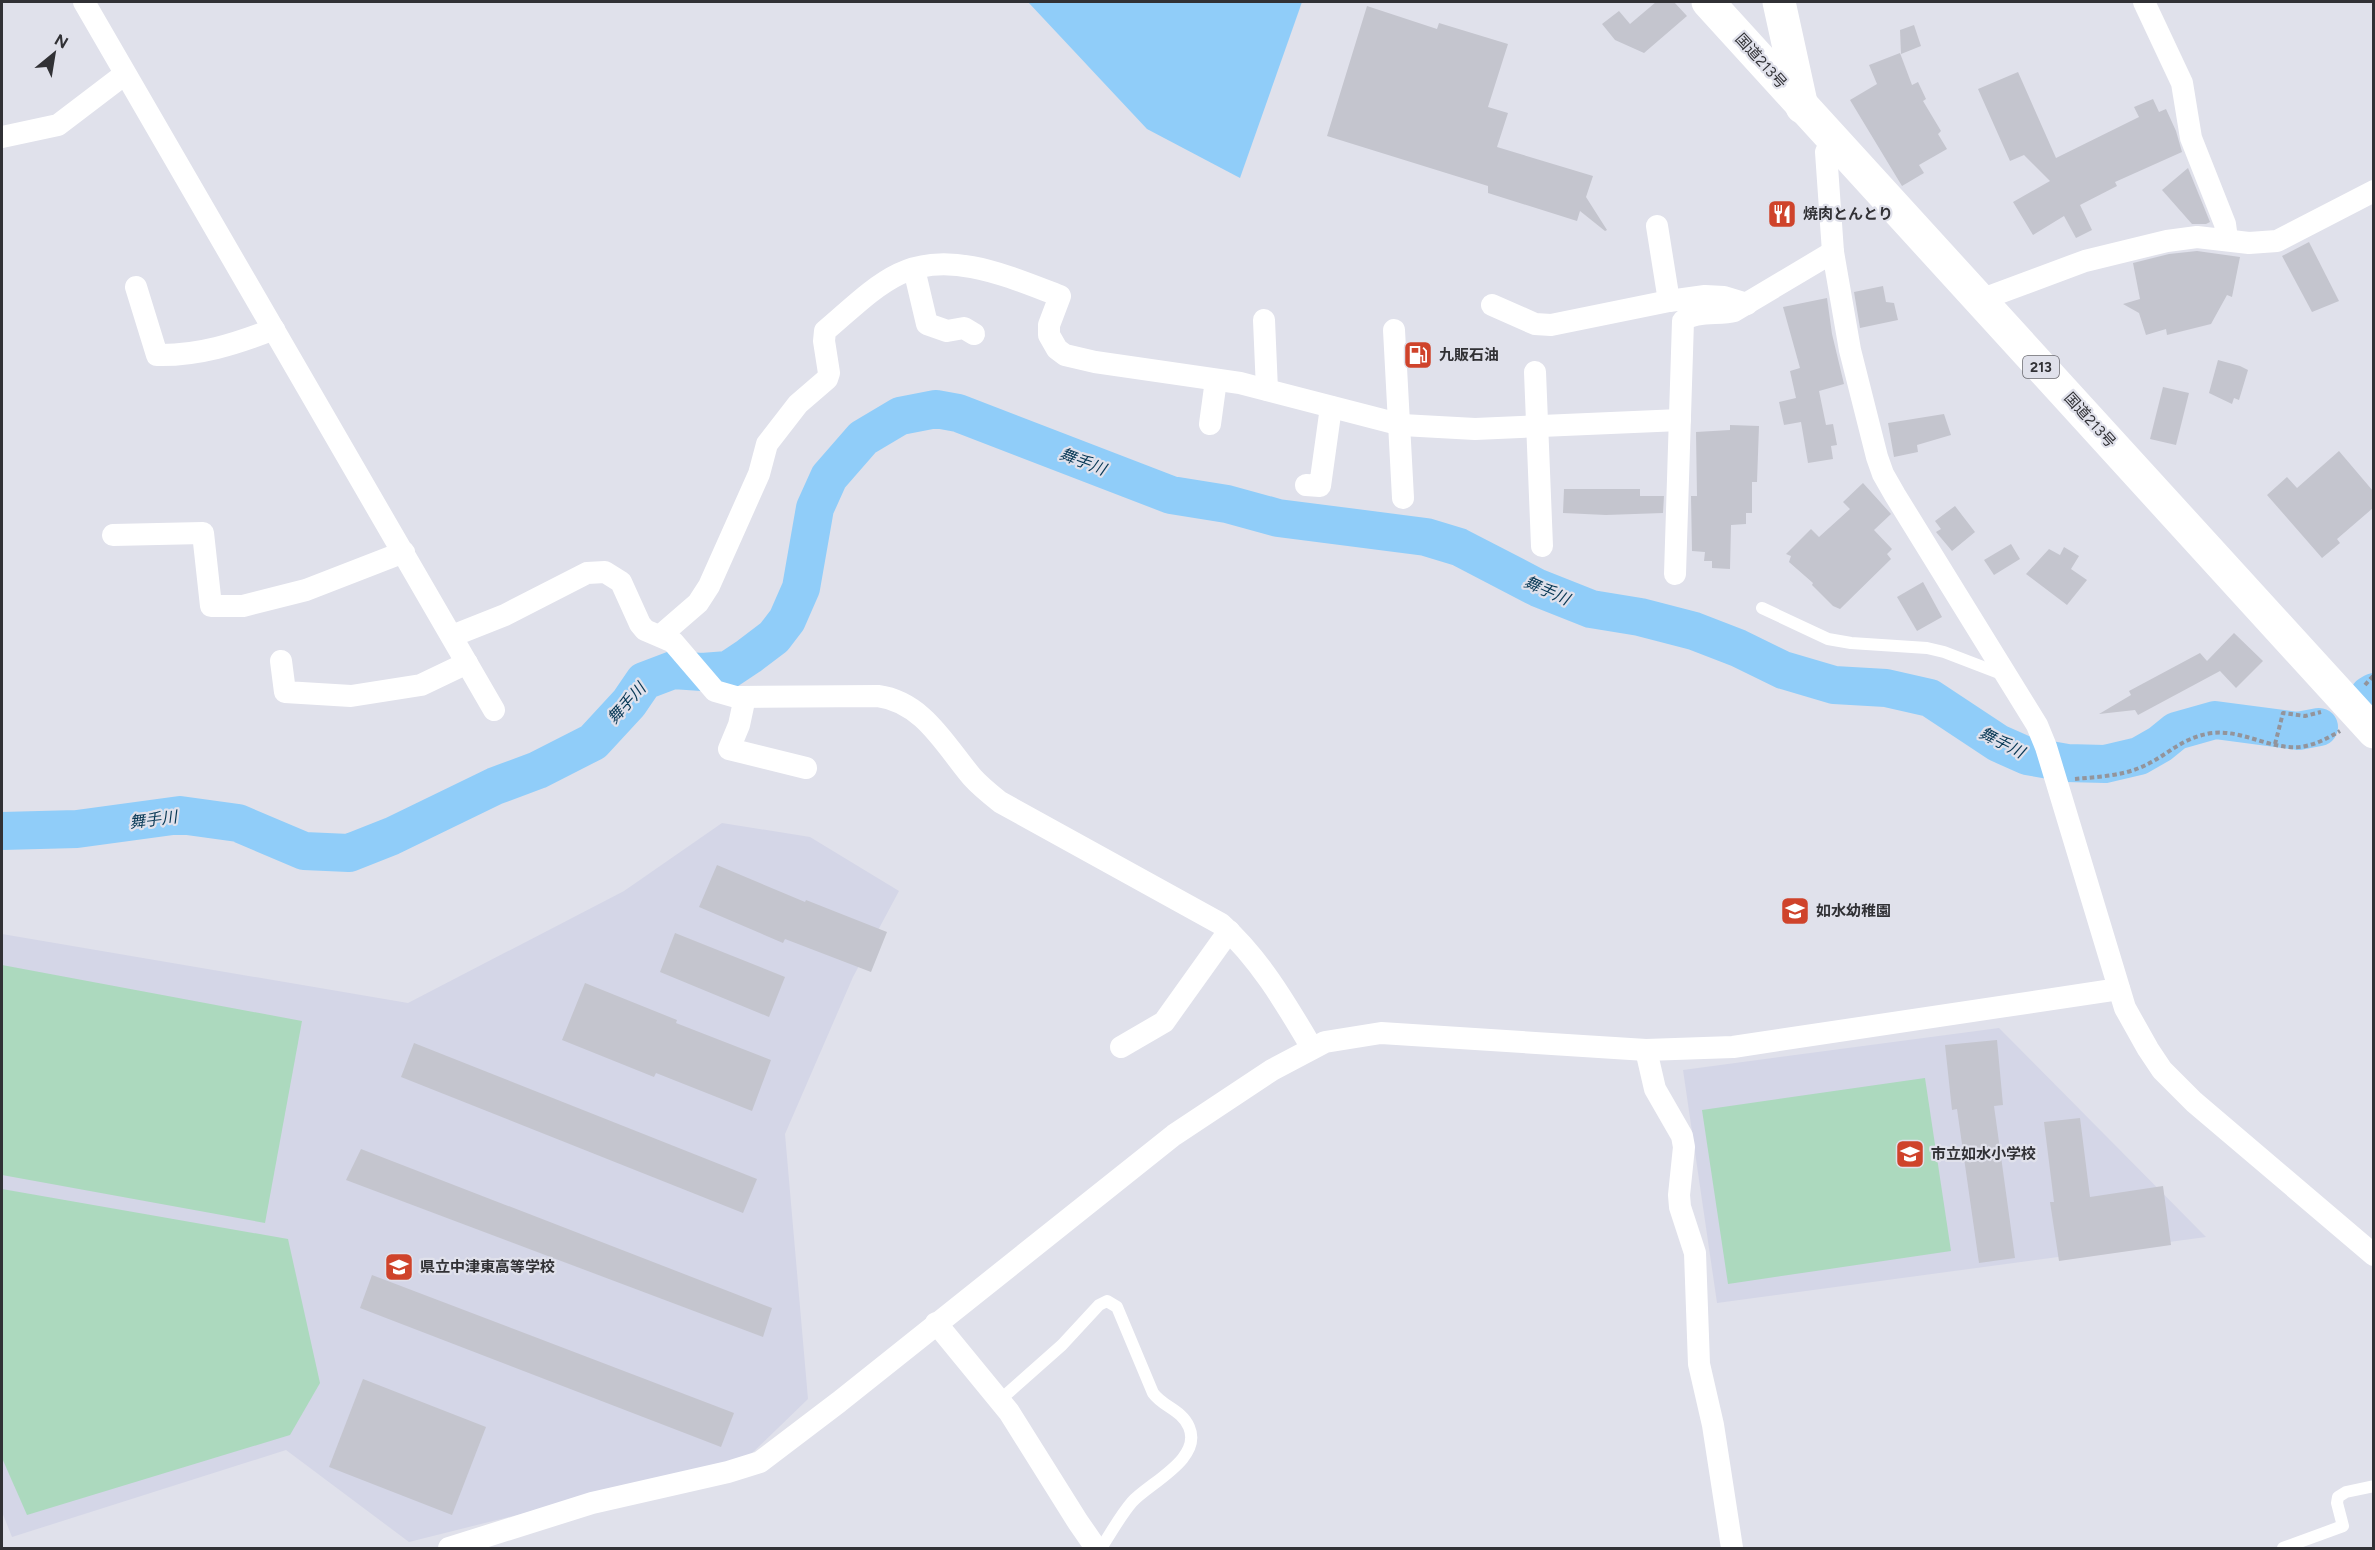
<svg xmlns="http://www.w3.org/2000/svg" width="2375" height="1550" font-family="Figtree,'Noto Sans JP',sans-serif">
  <rect width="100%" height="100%" fill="#e0e1eb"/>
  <g fill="#d4d6e7">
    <polygon points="722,823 810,837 899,891 853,977 785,1134 808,1399 748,1457 409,1542 286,1450 12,1537 2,1512 2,934 408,1003 624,891"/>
    <polygon points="1999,1028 2206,1237 1717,1303 1683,1070"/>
  </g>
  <g fill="#acd9be">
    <polygon points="2,965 302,1021 265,1223 2,1175"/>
    <polygon points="1925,1078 1951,1251 1728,1284 1702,1110"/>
    <polygon points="2,1189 288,1239 320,1383 290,1435 27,1515 2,1458"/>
  </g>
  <polygon fill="#90cdf9" points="1028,2 1302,2 1240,178 1147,129"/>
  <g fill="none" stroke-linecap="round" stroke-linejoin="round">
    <g stroke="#90cdf9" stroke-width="38">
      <polyline points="2369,695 2374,692"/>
      <polyline points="2,831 77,829 180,815 238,823 304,851 349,853 392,836 495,786 538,770 593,742 629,703 644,681 673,670 702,672 728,670 749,656 774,637 787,620 801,588 815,508 829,477 863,438 900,416 936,409 958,413 1171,495 1227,504 1278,518 1426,537 1459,547 1538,588 1591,609 1640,617 1694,631 1738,648 1783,670 1834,685 1886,688 1930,698 1998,743 2027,756 2067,763 2105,764 2139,756 2160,744 2176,731 2215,720 2298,731 2319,727"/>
    </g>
  </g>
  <g fill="#c4c5ce">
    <polygon points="1656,2 1674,2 1687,16 1644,53 1615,40 1602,24 1619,11 1630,24"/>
    <polygon points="1367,6 1437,29 1439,23 1508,44 1488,107 1508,113 1497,147 1593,176 1586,197 1607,230 1605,231 1580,211 1577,221 1488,193 1488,186 1327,136"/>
    <polygon points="1914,25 1921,46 1901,54 1900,30"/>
    <polygon points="1900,53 1912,85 1918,82 1926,99 1923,101 1941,131 1938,134 1947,149 1919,165 1924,173 1902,186 1850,100 1877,84 1869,65"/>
    <polygon points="2018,72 2056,158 2139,117 2134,107 2153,99 2159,112 2166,109 2176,131 2182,152 2115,182 2117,186 2080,205 2092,230 2076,238 2064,216 2033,235 2013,202 2050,181 2024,155 2010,161 1978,89"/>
    <polygon points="2188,168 2210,222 2206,224 2192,224 2162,190"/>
    <polygon points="2309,242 2339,301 2312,312 2282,256"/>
    <polygon points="2197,251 2240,257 2232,297 2227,295 2211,324 2167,335 2166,329 2146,335 2139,313 2123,304 2140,299 2133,263 2169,254"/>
    <polygon points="1883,286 1886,302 1894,303 1898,320 1860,328 1854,292"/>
    <polygon points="1827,298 1832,334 1844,384 1819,391 1826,425 1833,424 1837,445 1831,446 1833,459 1808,463 1801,422 1784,425 1779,402 1796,398 1790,371 1800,368 1783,307"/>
    <polygon points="2218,360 2240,366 2248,370 2239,400 2234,398 2232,404 2209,393"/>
    <polygon points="2163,387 2189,393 2176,445 2150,439"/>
    <polygon points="1944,414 1951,435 1917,445 1918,452 1894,457 1888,423"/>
    <polygon points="1730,425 1759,426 1757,482 1752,482 1752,513 1746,513 1746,524 1731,525 1730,569 1712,568 1712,561 1704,561 1705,552 1692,551 1691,496 1697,496 1696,432 1730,430"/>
    <polygon points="2339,451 2373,491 2373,508 2337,539 2340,543 2322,558 2267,495 2287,477 2297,488"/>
    <polygon points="1863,483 1891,514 1874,530 1892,549 1887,554 1891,559 1840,609 1833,606 1812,585 1813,583 1789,562 1791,556 1786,554 1811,529 1819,537 1850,509 1843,502"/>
    <polygon points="1564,489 1640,489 1640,496 1664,496 1663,513 1606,515 1563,513"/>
    <polygon points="1955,506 1975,532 1952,551 1936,532 1941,529 1935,521"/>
    <polygon points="2011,544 2020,559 1994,575 1984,560"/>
    <polygon points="2064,547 2079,556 2071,569 2087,580 2067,605 2026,574 2049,549 2060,555"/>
    <polygon points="1923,582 1942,617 1917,631 1897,597"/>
    <polygon points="2234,633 2263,661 2236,688 2220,671 2138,715 2135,710 2099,714 2131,695 2129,691 2200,653 2207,661"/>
    <polygon points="717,865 805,902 806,900 887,932 871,972 785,939 783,943 699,907"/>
    <polygon points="675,933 785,977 769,1017 660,972"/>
    <polygon points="585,983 677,1020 676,1023 771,1060 752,1111 656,1073 654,1077 562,1040"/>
    <polygon points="1997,1040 2003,1105 1994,1106 2015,1258 1979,1263 1957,1109 1952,1110 1945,1045"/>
    <polygon points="414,1043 757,1179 743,1213 401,1077"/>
    <polygon points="2080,1118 2090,1197 2163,1186 2171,1245 2059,1261 2050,1202 2054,1202 2044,1122"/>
    <polygon points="361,1149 772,1308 763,1337 346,1180"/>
    <polygon points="372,1275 734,1413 721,1447 360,1308"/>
    <polygon points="363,1379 486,1427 452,1515 329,1467"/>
  </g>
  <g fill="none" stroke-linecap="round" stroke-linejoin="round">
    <g stroke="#93949b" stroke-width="4" stroke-dasharray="4.5 3" stroke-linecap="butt">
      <polyline points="2365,685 2374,675"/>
      <polyline points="2275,744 2283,713 2305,716 2321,712"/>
      <path d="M2075,779C2096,777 2120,776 2139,768C2167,757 2179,738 2212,733C2240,730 2262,745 2289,747C2307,749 2325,740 2340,731"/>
    </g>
    <g stroke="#fff" stroke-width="12">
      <polyline points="1762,608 1828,639 1851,643 1927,648 1944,652 2004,675"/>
      <path d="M1000,1400L1062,1345L1099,1305L1107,1301L1117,1307L1153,1393C1163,1407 1182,1410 1189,1427C1203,1459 1149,1483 1132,1502C1120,1516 1111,1533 1101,1548"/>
      <polyline points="2283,1548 2343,1526 2337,1503 2338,1497 2346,1492 2374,1486"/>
    </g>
    <g stroke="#fff" stroke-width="22">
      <polyline points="84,2 494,710"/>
      <polyline points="2144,2 2182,83 2191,138 2225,224 2227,239"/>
      <polyline points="2,137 58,125 125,74"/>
      <polyline points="1832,139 1826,152 1833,252 1850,350 1877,457 1883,474 1895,495 2037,725 2046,747 2125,1008 2148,1049 2162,1070 2194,1102 2374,1255"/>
      <polyline points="1657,226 1669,301"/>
      <polyline points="914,269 927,324 947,331 964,328 974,334"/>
      <path d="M136,287L157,355C198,356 236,344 274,329"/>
      <polyline points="1980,300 2085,261 2167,241 2197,237 2249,243 2277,241 2374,191"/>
      <polyline points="1492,305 1535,324 1551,325 1669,301 1705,296 1724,297 1747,304"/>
      <polyline points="1264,320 1267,390"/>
      <polyline points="1394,330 1403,498"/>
      <polyline points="1535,372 1542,546"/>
      <polyline points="1210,424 1216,380"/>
      <polyline points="1306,485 1320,486 1331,407"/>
      <polyline points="113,535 203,533 211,606 243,606 306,590 404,552"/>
      <path d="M1675,574L1683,321C1694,310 1719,315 1734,311L1833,252"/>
      <path d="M661,635L698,603L709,586L759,474L767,444L798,404L827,379L829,373L824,341L825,331C848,312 872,287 899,274C950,249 1012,278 1060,296L1049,325V335L1057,349L1065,355L1095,362L1240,383L1402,425L1475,429L1680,420"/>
      <path d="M452,636L505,615L587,573L605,572L621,582L640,624L645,630L673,642L715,691L736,697L878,696C923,702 945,745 972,777C980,786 990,794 1000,802L1221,924C1260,959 1286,1004 1312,1048"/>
      <polyline points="281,661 285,692 351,696 421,685 467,663"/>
      <polyline points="745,697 739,725 729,749 806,768"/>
      <polyline points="1121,1047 1164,1022 1229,931"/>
      <polyline points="1646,1050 1655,1089 1682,1136 1684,1147 1679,1195 1680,1207 1695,1253 1699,1364 1713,1425 1732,1548"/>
      <polyline points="936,1323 1009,1412 1078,1522 1096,1548"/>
      <polyline points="449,1548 592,1503 728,1472 760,1462 839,1402 1174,1135 1272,1070 1325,1042 1381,1033 1646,1050 1733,1047 2119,989"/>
    </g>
    <polyline stroke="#fff" stroke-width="33" points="1779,2 1802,107"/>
    <polyline stroke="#fff" stroke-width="33" points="1708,2 2374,732"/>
  </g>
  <defs>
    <g id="restaurant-square" transform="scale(1.5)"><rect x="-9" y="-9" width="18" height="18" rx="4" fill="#cf432b" stroke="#e0e1eb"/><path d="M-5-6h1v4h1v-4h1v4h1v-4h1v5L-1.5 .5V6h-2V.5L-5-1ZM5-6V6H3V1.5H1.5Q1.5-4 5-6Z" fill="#fff"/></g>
    <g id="fuel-square" transform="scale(1.5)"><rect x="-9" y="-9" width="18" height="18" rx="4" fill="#cf432b" stroke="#e0e1eb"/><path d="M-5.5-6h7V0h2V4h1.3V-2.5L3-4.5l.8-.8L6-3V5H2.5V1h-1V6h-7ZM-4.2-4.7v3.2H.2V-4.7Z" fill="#fff"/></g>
    <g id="school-square" transform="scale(1.5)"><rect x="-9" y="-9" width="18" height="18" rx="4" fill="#cf432b" stroke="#e0e1eb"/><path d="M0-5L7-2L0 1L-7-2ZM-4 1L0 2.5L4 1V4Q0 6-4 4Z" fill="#fff"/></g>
  </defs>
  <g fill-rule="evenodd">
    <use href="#restaurant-square" x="1782" y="214"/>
    <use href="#fuel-square" x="1418" y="355"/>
    <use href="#school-square" x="1795" y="911"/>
    <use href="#school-square" x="1910" y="1154"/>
    <use href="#school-square" x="399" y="1267"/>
  </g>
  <g text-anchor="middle" stroke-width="4.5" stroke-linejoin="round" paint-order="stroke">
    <rect fill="#e0e1eb" stroke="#66666c" stroke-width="1.5" x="2023" y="356" width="36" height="22" rx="4.5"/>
    <g font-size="14" font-weight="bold" fill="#313135">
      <text x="2041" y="372">213</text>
    </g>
    <g font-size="15" fill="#313135" stroke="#e0e1eb">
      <text transform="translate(1761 61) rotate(48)" y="5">国道213号</text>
      <text transform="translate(2090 420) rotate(48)" y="5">国道213号</text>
    </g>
    <g font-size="15" font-weight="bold" fill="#313135" stroke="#e0e1eb" text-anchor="start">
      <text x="1803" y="219">焼肉とんとり</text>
      <text x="1439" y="360">九販石油</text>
      <text x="1816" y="916">如水幼稚園</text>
      <text x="1931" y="1159">市立如水小学校</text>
      <text x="420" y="1272">県立中津東高等学校</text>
    </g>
    <g font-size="16" font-style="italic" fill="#063754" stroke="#e0e1eb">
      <text transform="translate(1083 461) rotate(21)" y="6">舞手川</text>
      <text transform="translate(1547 590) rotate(24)" y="6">舞手川</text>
      <text transform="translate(626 703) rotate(-48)" y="6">舞手川</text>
      <text transform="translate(2002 742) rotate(27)" y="6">舞手川</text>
      <text transform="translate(153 819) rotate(-7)" y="6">舞手川</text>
    </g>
  </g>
  <rect width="2375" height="1550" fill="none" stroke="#313135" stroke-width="6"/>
  <g transform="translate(54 54) rotate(30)" stroke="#e0e1eb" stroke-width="4.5" paint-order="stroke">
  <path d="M0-4.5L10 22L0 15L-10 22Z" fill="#313135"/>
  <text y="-9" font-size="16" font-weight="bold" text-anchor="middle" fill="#313135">N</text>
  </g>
</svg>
